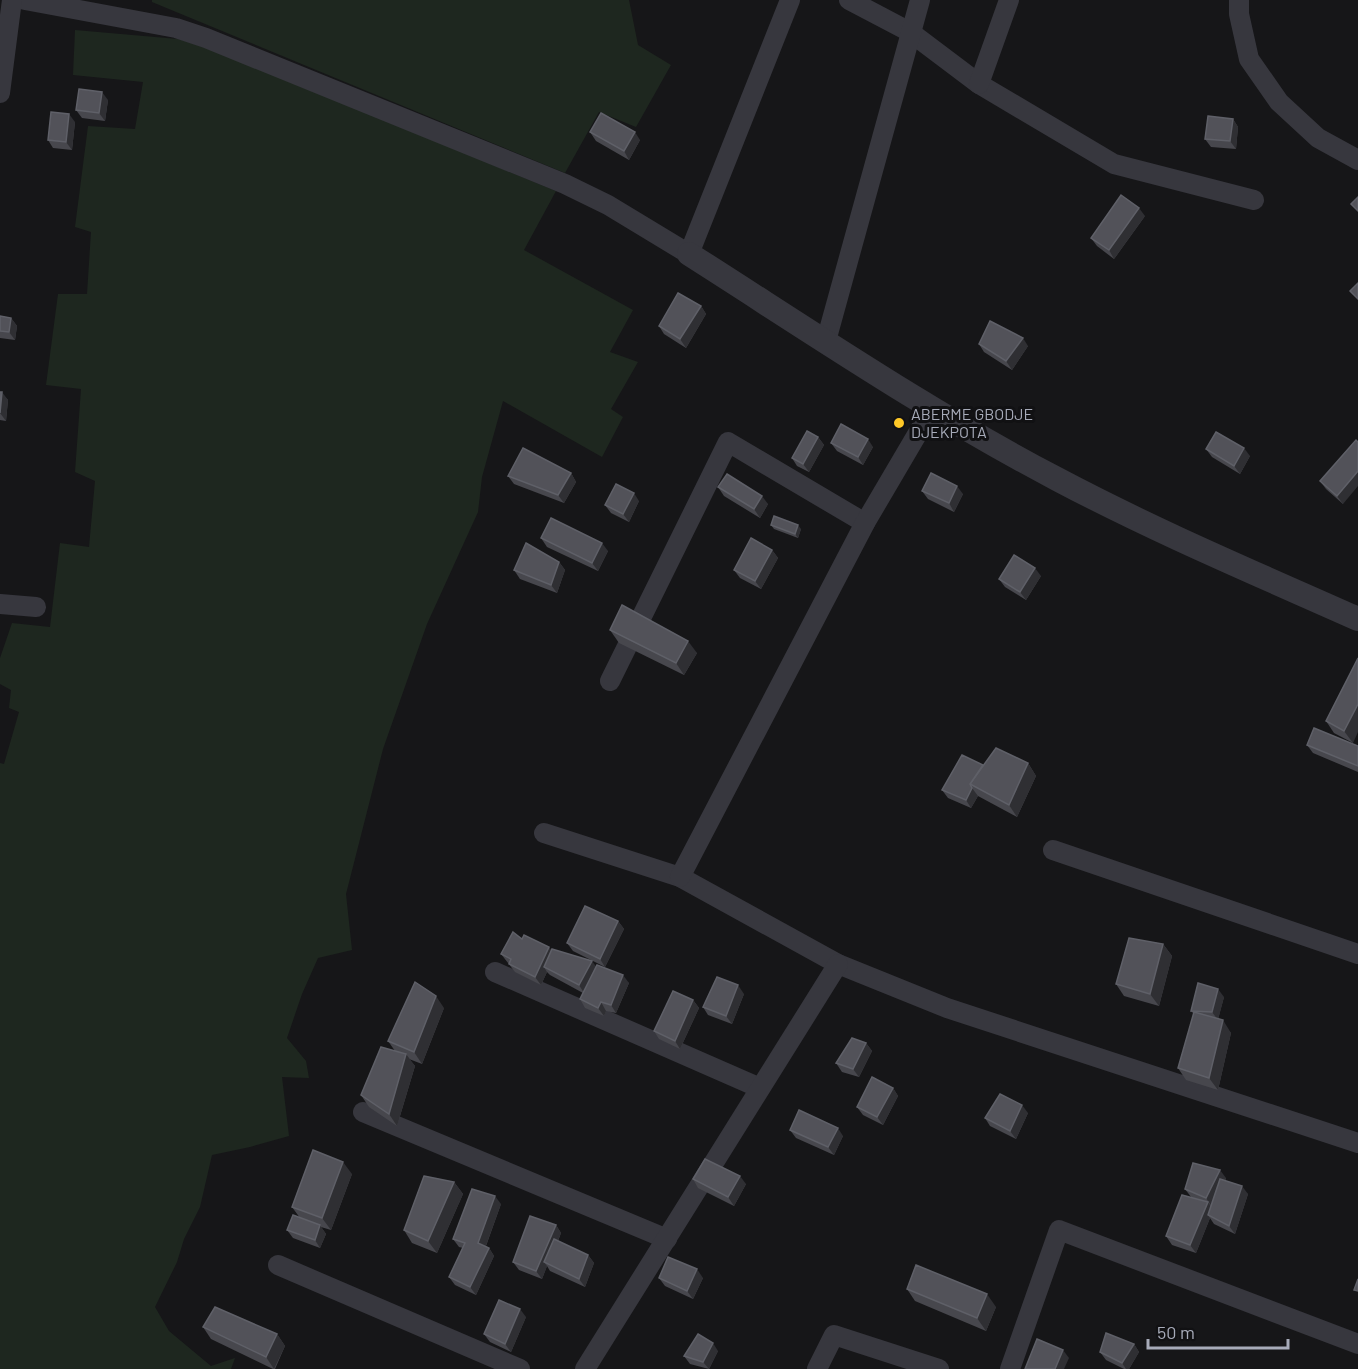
<svg xmlns="http://www.w3.org/2000/svg" width="1358" height="1369" font-family="Barlow,sans-serif">
  <rect width="100%" height="100%" fill="#161618"/>
  <g fill="#1e271f">
    <polygon points="152,0 629,0 638,45 671,65 636,127 599,112 565,173 152,2"/>
    <polygon points="75,30 178,39 202,45 556,191 524,250 633,310 610,352 638,362 611,409 623,417 602,457 503,401 482,477 478,512 427,624 383,749 346,894 352,950 318,958 302,994 287,1038 306,1061 309,1078 282,1077 289,1136 250,1147 212,1155 200,1207 184,1239 177,1262 155,1307 169,1331 211,1366 235,1358 231,1369 0,1369 0,763 4,764 19,712 9,708 11,690 0,684 0,658 12,623 50,627 60,543 89,547 95,481 75,472 81,389 46,385 58,294 87,294 91,232 75,227 88,126 135,129 143,82 73,75"/>
  </g>
  <g fill="none" stroke-linecap="round" stroke-linejoin="round">
    <g stroke="#37373e" stroke-width="20">
      <polyline points="25,0 176,28 206,38 565,184 608,205 689,254 790,0"/>
      <polyline points="849,0 910,32 979,84 1114,164 1254,200"/>
      <polyline points="1239,0 1239,14 1249,59 1279,102 1318,138 1358,160"/>
      <polyline points="979,84 1009,0"/>
      <polyline points="0,93 12,0"/>
      <polyline points="826,341 920,0"/>
      <polyline points="0,604 36,607"/>
      <polyline points="610,681 728,442 865,523"/>
      <polyline points="544,833 680,877 838,964 947,1008 1358,1143"/>
      <polyline points="1053,850 1358,954"/>
      <polyline points="680,877 865,523 932,409"/>
      <polyline points="495,972 760,1088"/>
      <polyline points="363,1112 667,1239"/>
      <polyline points="278,1265 520,1369"/>
      <polyline points="585,1369 838,964"/>
      <polyline points="817,1369 834,1335 939,1369"/>
      <polyline points="1010,1369 1059,1230 1358,1344"/>
    </g>
    <path stroke="#37373e" stroke-width="24" d="M689,254C810,331 929,412 1057,479C1155,531 1257,574 1358,619"/>
  </g>
  <g fill="#47474d">
    <polygon points="108,100 105,121 82,118 76,110"/>
    <polygon points="1233,119 1238,127 1236,149 1211,147 1205,139"/>
    <polygon points="75,122 72,150 53,148 48,140"/>
    <polygon points="590,132 640,140 629,160 596,141"/>
    <polygon points="1145,216 1114,259 1097,246 1091,238"/>
    <polygon points="701,306 706,314 686,348 664,334 659,326"/>
    <polygon points="0,316 11,318 17,326 15,340 0,338"/>
    <polygon points="979,344 1028,346 1012,370 984,352"/>
    <polygon points="0,392 8,400 6,421 0,420"/>
    <polygon points="818,437 824,445 809,472 797,466 792,458"/>
    <polygon points="1356,440 1343,504 1326,489 1320,481"/>
    <polygon points="831,443 873,447 863,465 837,451"/>
    <polygon points="1206,449 1250,456 1240,474 1212,457"/>
    <polygon points="571,473 576,482 564,503 514,484 508,476"/>
    <polygon points="718,487 768,504 760,518 724,496"/>
    <polygon points="922,491 963,494 954,512 928,499"/>
    <polygon points="639,501 629,522 611,513 605,505"/>
    <polygon points="771,525 801,529 798,538 774,529"/>
    <polygon points="541,538 608,551 598,571 547,547"/>
    <polygon points="772,550 778,558 761,589 740,578 734,570"/>
    <polygon points="559,562 565,570 557,593 520,579 514,570"/>
    <polygon points="1041,576 1026,600 1005,587 999,579"/>
    <polygon points="610,630 697,653 684,675 619,643"/>
    <polygon points="1358,658 1353,743 1334,733 1326,721"/>
    <polygon points="1307,745 1358,746 1358,772 1313,753"/>
    <polygon points="1028,763 1036,776 1017,817 978,796 971,808 948,798 942,790 983,765"/>
    <polygon points="618,921 624,929 605,967 573,951 567,943"/>
    <polygon points="522,939 596,967 629,983 616,1013 606,1011 604,1016 585,1008 580,999 583,993 550,975 547,972 541,985 515,972 501,954"/>
    <polygon points="1163,944 1172,956 1159,1006 1124,996 1116,984"/>
    <polygon points="744,994 732,1024 708,1015 703,1007"/>
    <polygon points="1224,997 1218,1019 1231,1033 1218,1090 1186,1080 1178,1068 1194,1014 1191,1011"/>
    <polygon points="693,1000 699,1008 680,1049 659,1039 654,1031"/>
    <polygon points="444,1008 422,1064 409,1059 415,1066 397,1126 369,1107 361,1095 395,1051 388,1041"/>
    <polygon points="866,1043 872,1051 859,1077 842,1072 836,1063"/>
    <polygon points="893,1088 898,1096 883,1125 863,1115 857,1107"/>
    <polygon points="1028,1113 1016,1139 990,1126 985,1118"/>
    <polygon points="790,1130 843,1136 834,1155 796,1138"/>
    <polygon points="352,1174 331,1230 321,1227 326,1234 320,1248 293,1238 287,1230 300,1218 292,1207"/>
    <polygon points="1226,1178 1225,1181 1248,1194 1235,1234 1214,1224 1210,1218 1196,1253 1172,1245 1166,1236 1191,1197 1185,1189"/>
    <polygon points="693,1179 746,1184 734,1206 698,1188"/>
    <polygon points="454,1182 463,1194 437,1253 412,1243 404,1230"/>
    <polygon points="501,1204 486,1246 489,1248 494,1256 476,1295 455,1285 449,1277 463,1248 459,1247 453,1239"/>
    <polygon points="556,1225 561,1233 558,1241 588,1255 594,1263 585,1287 550,1271 547,1266 542,1279 519,1270 513,1262"/>
    <polygon points="659,1278 703,1278 693,1299 665,1286"/>
    <polygon points="907,1289 996,1307 986,1331 915,1301"/>
    <polygon points="526,1317 511,1352 490,1342 484,1334"/>
    <polygon points="203,1327 277,1334 285,1346 275,1369 273,1369 211,1339"/>
    <polygon points="1134,1344 1139,1352 1129,1369 1124,1369 1106,1360 1100,1352"/>
    <polygon points="718,1351 709,1369 690,1364 684,1356"/>
  </g>
  <g fill="#2f2f33">
    <polygon points="102,92 108,100 105,121 99,113"/>
    <polygon points="69,114 75,122 72,150 66,142"/>
    <polygon points="1233,119 1238,127 1236,149 1230,141"/>
    <polygon points="635,132 640,140 629,160 624,151"/>
    <polygon points="1139,208 1145,216 1114,259 1109,250"/>
    <polygon points="701,306 706,314 686,348 680,339"/>
    <polygon points="11,318 17,326 15,340 9,332"/>
    <polygon points="1023,338 1028,346 1012,370 1006,361"/>
    <polygon points="2,392 8,400 6,421 0,413"/>
    <polygon points="818,437 824,445 809,472 803,464"/>
    <polygon points="868,439 873,447 863,465 858,457"/>
    <polygon points="1244,448 1250,456 1240,474 1234,466"/>
    <polygon points="1358,471 1358,486 1343,504 1337,496"/>
    <polygon points="571,473 576,482 564,503 558,495"/>
    <polygon points="957,486 963,494 954,512 949,503"/>
    <polygon points="634,493 639,501 629,522 623,514"/>
    <polygon points="762,496 768,504 760,518 754,509"/>
    <polygon points="798,525 801,529 798,538 795,534"/>
    <polygon points="602,543 608,551 598,571 592,563"/>
    <polygon points="772,550 778,558 761,589 755,581"/>
    <polygon points="559,562 565,570 557,593 551,585"/>
    <polygon points="1035,568 1041,576 1026,600 1020,592"/>
    <polygon points="688,641 697,653 684,675 676,663"/>
    <polygon points="1358,704 1358,732 1353,743 1344,731"/>
    <polygon points="1028,763 1036,776 1017,817 1009,805"/>
    <polygon points="972,788 978,796 971,808 966,800"/>
    <polygon points="618,921 624,929 605,967 600,959"/>
    <polygon points="1163,944 1172,956 1159,1006 1150,994"/>
    <polygon points="549,947 555,955 544,967 547,972 541,985 535,977"/>
    <polygon points="592,961 598,969 584,993 579,985"/>
    <polygon points="623,975 629,983 616,1013 611,1005"/>
    <polygon points="738,985 744,994 732,1024 726,1016"/>
    <polygon points="1218,989 1224,997 1218,1020 1212,1012"/>
    <polygon points="436,996 444,1008 422,1064 414,1052"/>
    <polygon points="693,1000 699,1008 680,1049 675,1041"/>
    <polygon points="601,1002 606,1011 604,1016 598,1008"/>
    <polygon points="1223,1020 1231,1033 1218,1090 1209,1078"/>
    <polygon points="866,1043 872,1051 859,1077 853,1069"/>
    <polygon points="406,1054 415,1066 397,1126 389,1114"/>
    <polygon points="893,1088 898,1096 883,1125 877,1117"/>
    <polygon points="1022,1105 1028,1113 1016,1139 1010,1131"/>
    <polygon points="838,1128 843,1136 834,1155 828,1147"/>
    <polygon points="343,1162 352,1174 331,1230 322,1218"/>
    <polygon points="1220,1170 1226,1178 1212,1207 1206,1198"/>
    <polygon points="740,1176 746,1184 734,1206 728,1197"/>
    <polygon points="454,1182 463,1194 437,1253 428,1241"/>
    <polygon points="1242,1186 1248,1194 1235,1234 1229,1226"/>
    <polygon points="495,1196 501,1204 484,1251 478,1243"/>
    <polygon points="1208,1202 1214,1211 1208,1215 1210,1218 1196,1253 1190,1245"/>
    <polygon points="320,1225 326,1234 320,1248 315,1240"/>
    <polygon points="556,1225 561,1233 548,1264 544,1262 547,1266 542,1279 536,1271"/>
    <polygon points="489,1248 494,1256 476,1295 470,1287"/>
    <polygon points="588,1255 594,1263 585,1287 579,1279"/>
    <polygon points="697,1269 703,1278 693,1299 687,1291"/>
    <polygon points="987,1294 996,1307 986,1331 977,1318"/>
    <polygon points="520,1309 526,1317 511,1352 505,1344"/>
    <polygon points="277,1334 285,1346 274,1369 266,1357"/>
    <polygon points="713,1343 718,1351 709,1369 703,1362"/>
    <polygon points="1134,1344 1139,1352 1129,1369 1126,1369 1122,1363"/>
    <polygon points="1063,1350 1069,1358 1064,1369 1055,1369"/>
  </g>
  <g fill="#525259" stroke="#5f6068" stroke-width="1.5">
    <polygon points="79,89 102,92 99,113 76,110"/>
    <polygon points="51,112 69,114 66,142 48,140"/>
    <polygon points="601,113 635,132 624,151 590,132"/>
    <polygon points="1208,116 1233,119 1230,141 1205,139"/>
    <polygon points="1121,195 1139,208 1109,250 1091,238"/>
    <polygon points="1358,197 1358,211 1351,204"/>
    <polygon points="1358,283 1358,299 1350,291"/>
    <polygon points="678,293 701,306 680,339 659,326"/>
    <polygon points="0,316 11,318 9,332 0,331"/>
    <polygon points="990,321 1023,338 1006,361 979,344"/>
    <polygon points="0,392 2,392 0,413"/>
    <polygon points="841,424 868,439 858,457 831,443"/>
    <polygon points="807,431 818,437 803,464 792,458"/>
    <polygon points="1216,432 1244,448 1234,466 1206,449"/>
    <polygon points="1356,440 1358,442 1358,471 1337,496 1320,481"/>
    <polygon points="523,448 571,473 558,495 508,476"/>
    <polygon points="931,473 957,486 949,503 922,491"/>
    <polygon points="727,474 762,496 754,509 718,487"/>
    <polygon points="616,484 634,493 623,514 605,505"/>
    <polygon points="774,516 798,525 795,534 771,525"/>
    <polygon points="551,518 602,543 592,563 541,538"/>
    <polygon points="751,538 772,550 755,581 734,570"/>
    <polygon points="526,543 559,562 551,585 514,570"/>
    <polygon points="1014,555 1035,568 1020,592 999,579"/>
    <polygon points="622,605 688,641 676,663 610,630"/>
    <polygon points="1358,658 1358,704 1344,731 1326,721"/>
    <polygon points="1314,728 1358,746 1358,766 1307,745"/>
    <polygon points="996,748 1028,763 1009,805 970,784"/>
    <polygon points="962,755 983,765 970,784 972,788 966,800 942,790"/>
    <polygon points="585,906 618,921 600,959 567,943"/>
    <polygon points="513,932 522,939 524,935 549,947 535,977 509,964 511,959 501,954"/>
    <polygon points="1129,938 1163,944 1150,994 1116,984"/>
    <polygon points="552,949 592,961 579,985 544,967"/>
    <polygon points="597,965 623,975 611,1005 601,1002 598,1008 580,999"/>
    <polygon points="717,977 738,985 726,1016 703,1007"/>
    <polygon points="415,982 436,996 414,1052 388,1041"/>
    <polygon points="1198,983 1218,989 1212,1012 1191,1011"/>
    <polygon points="673,991 693,1000 675,1041 654,1031"/>
    <polygon points="1194,1012 1223,1020 1209,1078 1178,1068"/>
    <polygon points="852,1038 866,1043 853,1069 836,1063"/>
    <polygon points="381,1047 406,1054 389,1114 361,1095"/>
    <polygon points="872,1077 893,1088 877,1117 857,1107"/>
    <polygon points="1000,1094 1022,1105 1010,1131 985,1118"/>
    <polygon points="799,1110 838,1128 828,1147 790,1130"/>
    <polygon points="313,1150 343,1162 322,1218 292,1207"/>
    <polygon points="705,1159 740,1176 728,1197 693,1179"/>
    <polygon points="1193,1163 1220,1170 1206,1198 1185,1189"/>
    <polygon points="424,1176 454,1182 428,1241 404,1230"/>
    <polygon points="1220,1179 1242,1186 1229,1226 1208,1215"/>
    <polygon points="472,1189 495,1196 478,1243 489,1248 470,1287 449,1277 465,1243 453,1239"/>
    <polygon points="1182,1195 1208,1202 1190,1245 1166,1236"/>
    <polygon points="293,1215 320,1225 315,1240 287,1230"/>
    <polygon points="530,1216 556,1225 536,1271 513,1262"/>
    <polygon points="554,1239 588,1255 579,1279 544,1262"/>
    <polygon points="668,1257 697,1269 687,1291 659,1278"/>
    <polygon points="916,1265 987,1294 977,1318 907,1289"/>
    <polygon points="1358,1279 1358,1291 1354,1290"/>
    <polygon points="499,1300 520,1309 505,1344 484,1334"/>
    <polygon points="215,1307 277,1334 266,1357 203,1327"/>
    <polygon points="1106,1333 1134,1344 1122,1363 1100,1352"/>
    <polygon points="698,1334 713,1343 703,1362 684,1356"/>
    <polygon points="1037,1339 1063,1350 1055,1369 1025,1369"/>
  </g>
  <circle fill="#ffc827" stroke="#111113" stroke-width="2" cx="899" cy="423" r="6"/>
  <g text-anchor="middle" stroke-width="6" stroke-linejoin="round" paint-order="stroke">
    <g font-size="16" fill="#a7abb9" stroke="#111113" text-anchor="start">
      <text x="911" y="420">ABERME GBODJE<tspan x="911" dy="18">DJEKPOTA</tspan></text>
    </g>
  </g>
  <path d="M1148 1339v9h140v-9" fill="none" stroke="#a7abb9" stroke-width="3"/>
  <text x="1157" y="1339" font-size="18" fill="#a7abb9" stroke="#111113" stroke-width="4.5" paint-order="stroke">50 m</text>
</svg>
